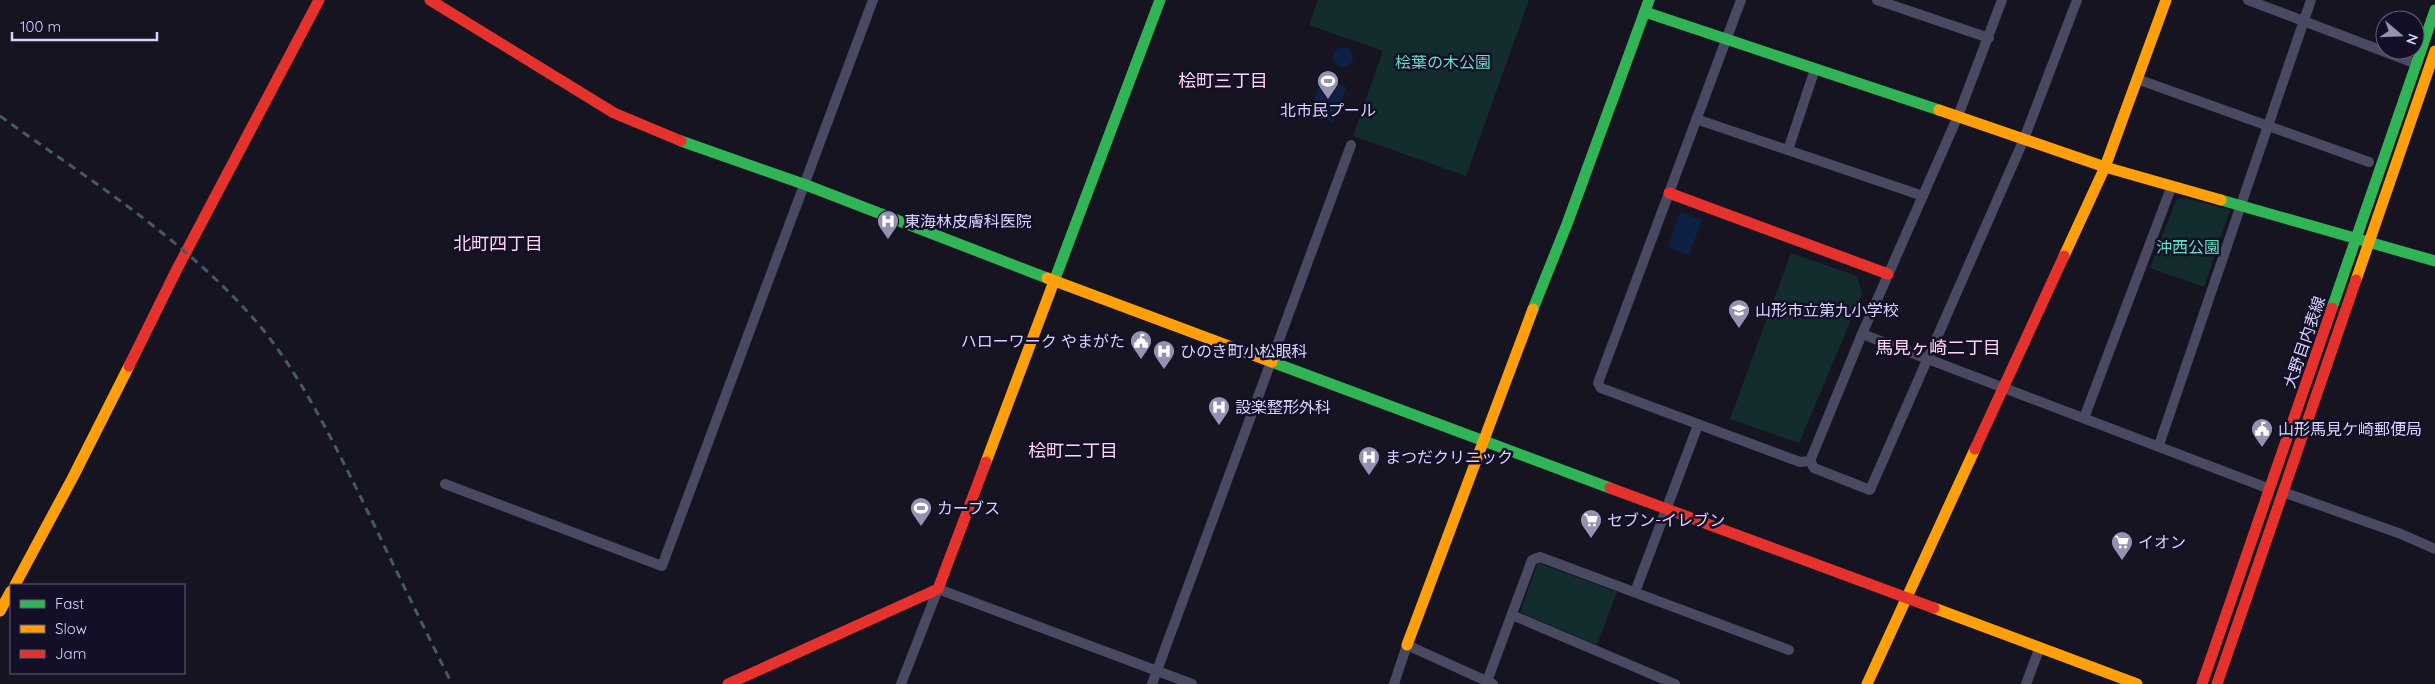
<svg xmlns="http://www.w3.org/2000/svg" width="2435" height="684" font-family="Quicksand,'Noto Sans JP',sans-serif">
  <rect width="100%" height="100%" fill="#161421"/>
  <g fill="#132c2d">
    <polygon points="1318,0 1529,0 1466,176 1353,136 1383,51 1309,25"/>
    <polygon points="2185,198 2230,210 2204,287 2150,268 2176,200"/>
    <polygon points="1791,253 1857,276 1862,294 1799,443 1730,419"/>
    <polygon points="1538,563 1617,592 1597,645 1520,612"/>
  </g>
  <g fill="#0d2144">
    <circle cx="1343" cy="57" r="10"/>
    <polygon points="1322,78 1347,87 1333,122 1309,113"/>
    <polygon points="1680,212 1702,220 1689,255 1668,247"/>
  </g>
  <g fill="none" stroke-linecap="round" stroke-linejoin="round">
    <g stroke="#4a4962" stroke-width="10">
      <polyline points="1741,0 1598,383 1601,388 1800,462 1810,461 1862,334 1958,116 2002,0"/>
      <polyline points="1877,0 1989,38"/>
      <polyline points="2248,0 2417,64"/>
      <polyline points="2137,79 2369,162"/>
      <polyline points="1696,119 1923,196"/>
      <polyline points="1788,150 1815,69"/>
      <polyline points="1862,334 2270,489"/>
      <polyline points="2084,418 2171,188"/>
      <polyline points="2159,445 2311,0"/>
      <polyline points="1810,461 1814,468 1870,490 2024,139 2077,0"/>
      <polyline points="445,484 662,566 873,0"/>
      <polyline points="2283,492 2401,534 2435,549"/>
      <polyline points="1635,592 1698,425"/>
      <polyline points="1512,615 1675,684"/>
      <polyline points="901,684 938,589 1192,684"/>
      <polyline points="1152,684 1351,145"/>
      <polyline points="1394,684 1407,645 1493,684"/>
      <polyline points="1486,684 1532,560 1540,557 1789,650"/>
      <polyline points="2026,684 2040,647"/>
    </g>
    <g stroke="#30b455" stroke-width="11">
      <polyline points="1645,12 1939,110"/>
      <polyline points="681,141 806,185 1047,278"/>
      <polyline points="2221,200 2435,261"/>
      <polyline points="1053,284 1160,0"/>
      <polyline points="2332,308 2435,10"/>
      <polyline points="1533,309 1567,224 1649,0"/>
      <polyline points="1272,362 1610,488"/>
    </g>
    <g stroke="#ff9f0a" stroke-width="11">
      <polyline points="1939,110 2105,167 2221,200"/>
      <polyline points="2064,256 2105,167 2166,0"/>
      <polyline points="1047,278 1272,362"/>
      <polyline points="2356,280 2435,51"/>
      <polyline points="986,462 1053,284"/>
      <polyline points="15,585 73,477 129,366"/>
      <polyline points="1934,608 2137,684"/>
      <polyline points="0,611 11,591"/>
      <polyline points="1407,645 1533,309"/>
      <polyline points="1867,684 1975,449"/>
    </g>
    <g stroke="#e5322d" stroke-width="11">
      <polyline points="430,0 614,113 681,141"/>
      <polyline points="1669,193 1888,274"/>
      <polyline points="129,366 177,269 319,0"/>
      <polyline points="1975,449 2064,256"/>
      <polyline points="1610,488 1934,608"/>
      <polyline points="728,684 938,589 986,462"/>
      <polyline points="2202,684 2332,308"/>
      <polyline points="2217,684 2356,280"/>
    </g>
    <path stroke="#43596b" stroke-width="3" stroke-dasharray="8 6" stroke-linecap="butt" d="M0,116C88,179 182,237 254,319C298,369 334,443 364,504C393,564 422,624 452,684"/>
  </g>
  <defs>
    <g id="stadium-pin" transform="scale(1.125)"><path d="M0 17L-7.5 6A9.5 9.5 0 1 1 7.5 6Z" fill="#9591b1" stroke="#130f26"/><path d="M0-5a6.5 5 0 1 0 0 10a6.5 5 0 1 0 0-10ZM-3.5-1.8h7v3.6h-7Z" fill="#fff"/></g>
    <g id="hospital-pin" transform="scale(1.125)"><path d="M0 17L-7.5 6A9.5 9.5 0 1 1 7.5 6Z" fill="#9591b1" stroke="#130f26"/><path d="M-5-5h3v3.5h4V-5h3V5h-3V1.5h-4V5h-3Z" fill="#fff"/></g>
    <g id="school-pin" transform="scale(1.125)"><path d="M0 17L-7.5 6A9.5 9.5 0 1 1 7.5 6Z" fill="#9591b1" stroke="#130f26"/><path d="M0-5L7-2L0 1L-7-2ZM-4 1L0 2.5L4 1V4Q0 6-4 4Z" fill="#fff"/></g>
    <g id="civic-pin" transform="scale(1.125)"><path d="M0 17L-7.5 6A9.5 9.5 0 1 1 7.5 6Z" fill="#9591b1" stroke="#130f26"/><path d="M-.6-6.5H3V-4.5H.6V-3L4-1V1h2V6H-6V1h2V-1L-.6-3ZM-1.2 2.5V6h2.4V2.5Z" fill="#fff"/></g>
    <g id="supermarket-pin" transform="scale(1.125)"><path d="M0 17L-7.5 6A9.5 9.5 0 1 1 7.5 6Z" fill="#9591b1" stroke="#130f26"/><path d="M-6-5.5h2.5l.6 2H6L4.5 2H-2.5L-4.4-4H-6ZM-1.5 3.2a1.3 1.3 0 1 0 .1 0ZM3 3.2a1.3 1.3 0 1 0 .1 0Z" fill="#fff"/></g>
  </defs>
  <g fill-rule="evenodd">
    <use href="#stadium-pin" x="1328" y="81"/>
    <use href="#hospital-pin" x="888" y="221"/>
    <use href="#school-pin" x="1739" y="310"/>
    <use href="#civic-pin" x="1141" y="341"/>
    <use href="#hospital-pin" x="1164" y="351"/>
    <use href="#hospital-pin" x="1219" y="407"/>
    <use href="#civic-pin" x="2262" y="429"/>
    <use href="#hospital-pin" x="1369" y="457"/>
    <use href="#stadium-pin" x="921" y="508"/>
    <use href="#supermarket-pin" x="1591" y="520"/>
    <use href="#supermarket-pin" x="2122" y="542"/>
  </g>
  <g text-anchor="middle" stroke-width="5" stroke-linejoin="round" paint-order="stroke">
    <g font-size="16" fill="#5fe0c0" stroke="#130f26">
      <text x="1443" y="68">桧葉の木公園</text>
      <text x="2188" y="253">沖西公園</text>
    </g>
    <g font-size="16" fill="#d9d4ff" stroke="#130f26" text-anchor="start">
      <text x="1328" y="116" text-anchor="middle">北市民プール</text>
      <text x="904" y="227">東海林皮膚科医院</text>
      <text x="1755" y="316">山形市立第九小学校</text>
      <text x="1125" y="347" text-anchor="end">ハローワーク やまがた</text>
      <text x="1180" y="357">ひのき町小松眼科</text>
      <text x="1235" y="413">設楽整形外科</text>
      <text x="2278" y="435">山形馬見ケ崎郵便局</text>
      <text x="1385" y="463">まつだクリニック</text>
      <text x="937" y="514">カーブス</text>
      <text x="1607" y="526">セブン-イレブン</text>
      <text x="2138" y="548">イオン</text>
    </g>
    <g font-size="16" fill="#d9d4ff" stroke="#130f26">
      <text transform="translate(2304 342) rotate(-71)" y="6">大野目内表線</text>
    </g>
    <g font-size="18" fill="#ffd6f0" stroke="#130f26">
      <text x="1223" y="87">桧町三丁目</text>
      <text x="498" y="250">北町四丁目</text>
      <text x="1938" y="354">馬見ヶ崎二丁目</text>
      <text x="1073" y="457">桧町二丁目</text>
    </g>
  </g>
  <rect x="10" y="584" width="175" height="90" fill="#130f26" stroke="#625e7d"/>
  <rect x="20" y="600" width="25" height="8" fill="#30b455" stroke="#625e7d"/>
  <text x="55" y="609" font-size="15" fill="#d9d4ff">Fast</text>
  <rect x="20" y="625" width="25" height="8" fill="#ff9f0a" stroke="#625e7d"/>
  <text x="55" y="634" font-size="15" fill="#d9d4ff">Slow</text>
  <rect x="20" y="650" width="25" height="8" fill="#e5322d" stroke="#625e7d"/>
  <text x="55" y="659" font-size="15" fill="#d9d4ff">Jam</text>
  <g transform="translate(2400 35) rotate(109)"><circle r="24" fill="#130f26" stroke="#625e7d"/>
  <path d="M0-4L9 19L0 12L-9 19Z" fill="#9591b1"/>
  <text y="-8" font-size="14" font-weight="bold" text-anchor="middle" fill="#d9d4ff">N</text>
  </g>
  <path d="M12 32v8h145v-8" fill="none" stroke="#d9d4ff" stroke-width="2.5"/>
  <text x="20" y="32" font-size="15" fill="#d9d4ff" stroke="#130f26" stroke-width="4" paint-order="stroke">100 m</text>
</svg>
